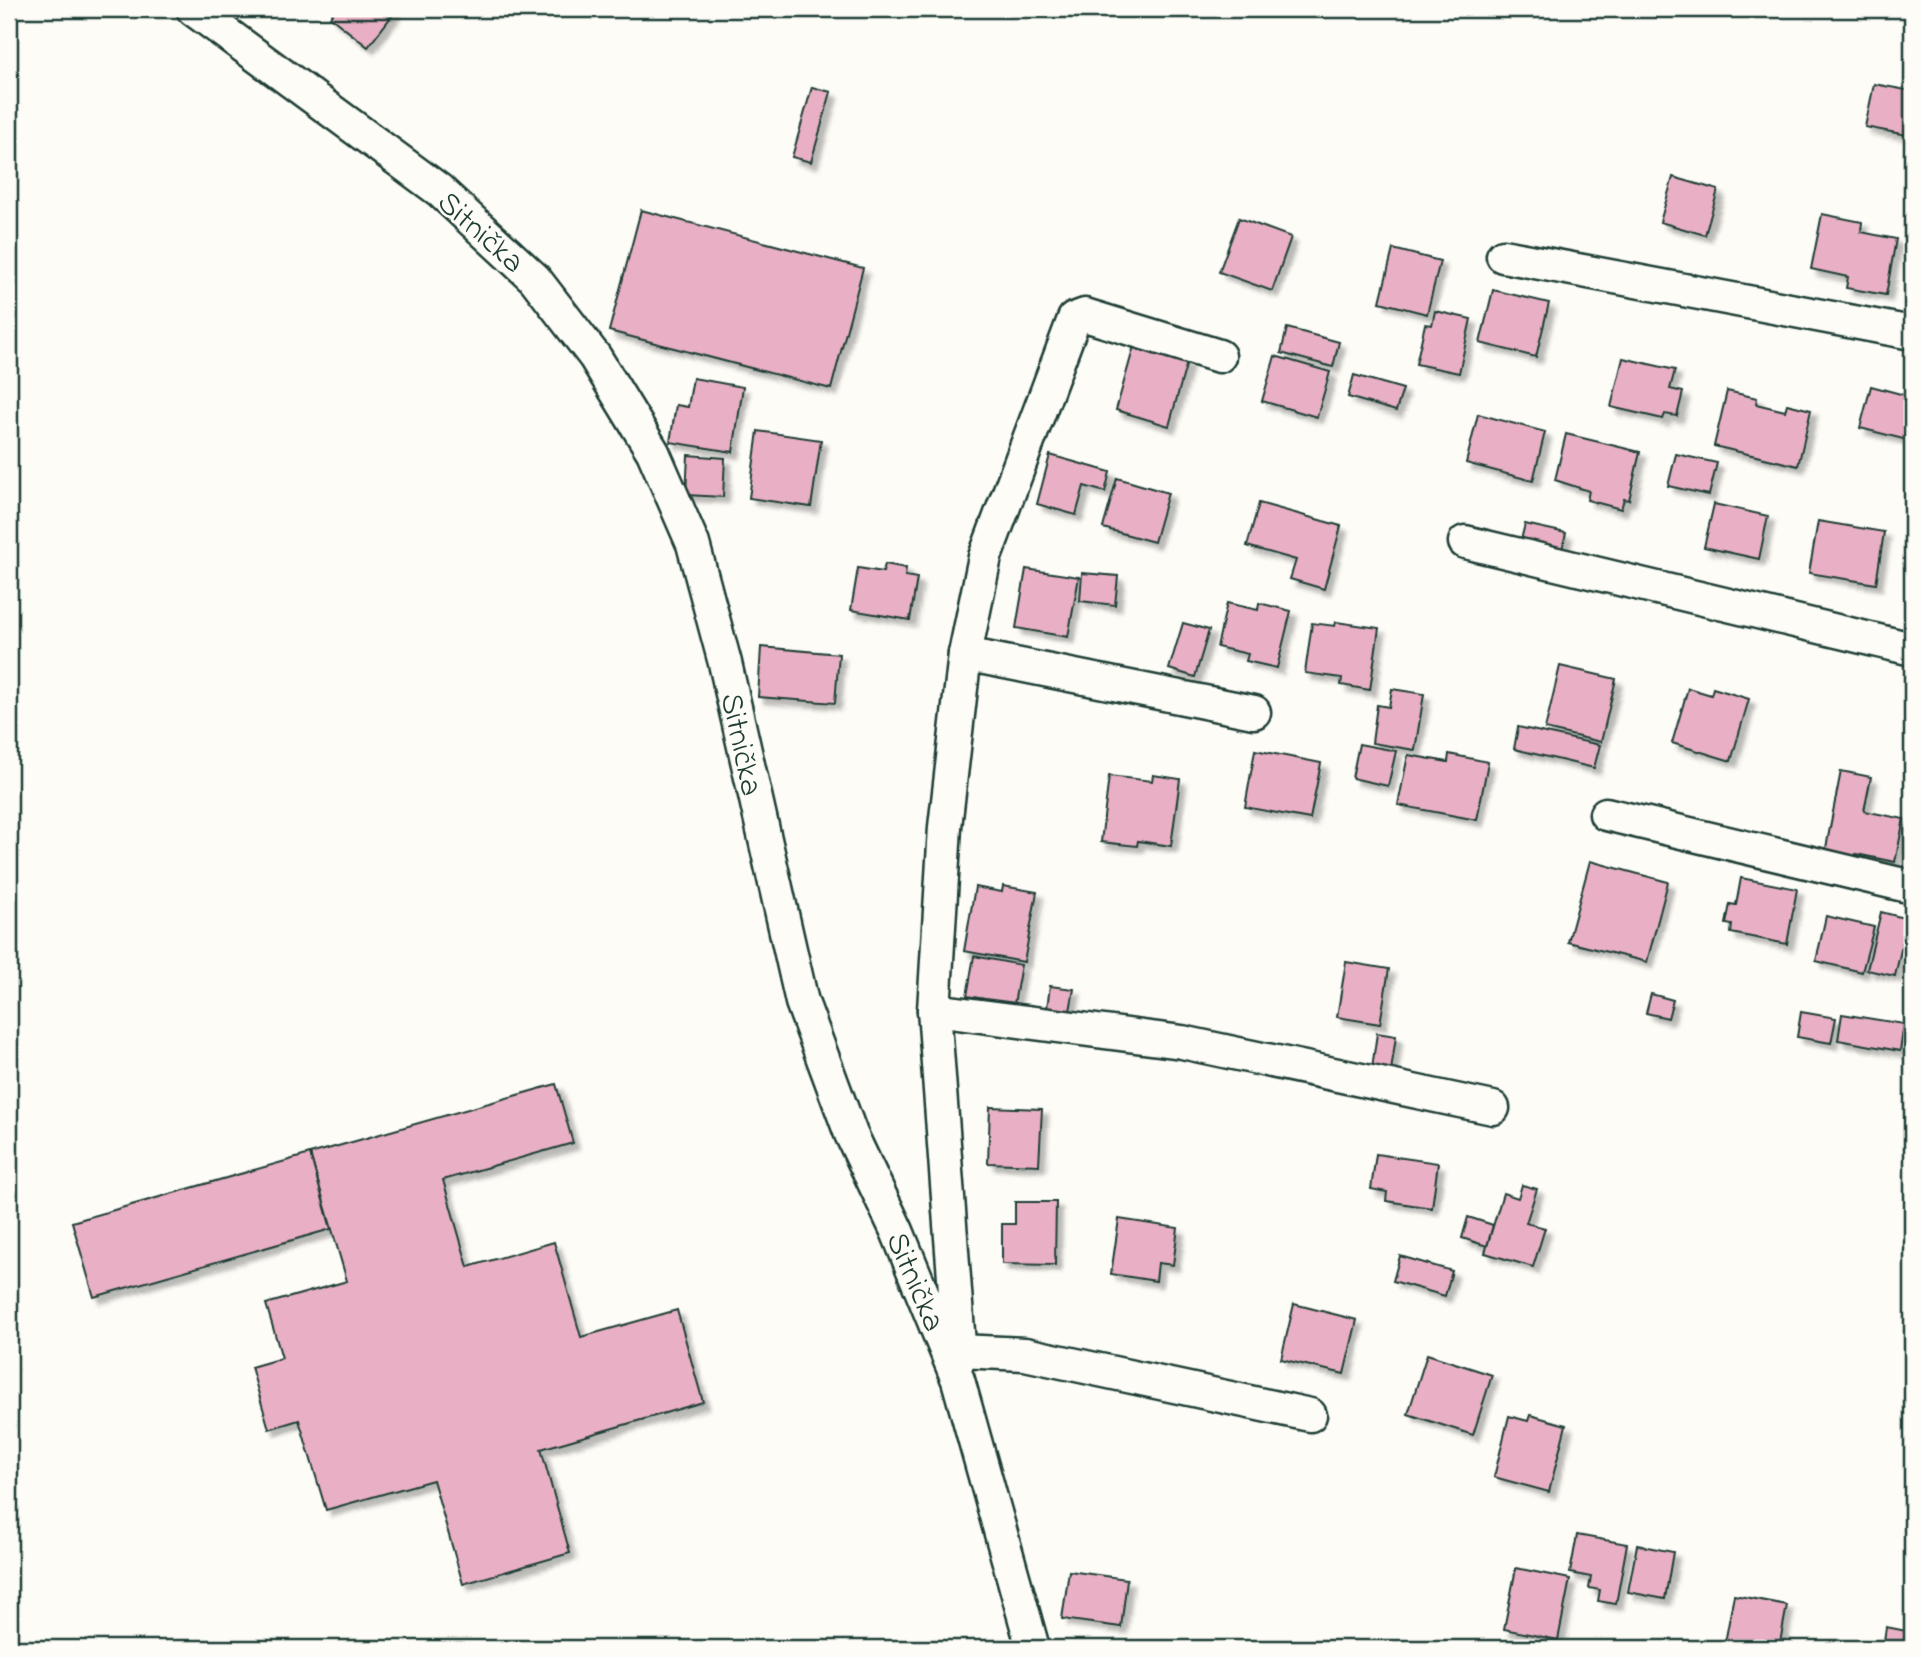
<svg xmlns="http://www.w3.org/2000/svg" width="1921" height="1657" font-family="'Indie Flower',sans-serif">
  <defs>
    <filter id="shadow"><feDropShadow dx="6" dy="6" stdDeviation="2" flood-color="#0004"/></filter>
  </defs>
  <rect width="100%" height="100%" fill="#fdfcf7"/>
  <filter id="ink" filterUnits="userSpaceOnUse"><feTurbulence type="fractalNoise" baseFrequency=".0143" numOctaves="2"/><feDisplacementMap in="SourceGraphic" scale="14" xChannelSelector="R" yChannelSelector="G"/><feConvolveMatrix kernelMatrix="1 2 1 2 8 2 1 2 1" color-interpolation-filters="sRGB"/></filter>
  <g filter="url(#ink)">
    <g fill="#e9b0c5" stroke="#1f3d34" stroke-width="2" filter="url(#shadow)">
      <polygon points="336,9 397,9 368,47 330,17"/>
      <polygon points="1874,84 1912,91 1912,136 1865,127"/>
      <polygon points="812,87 831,92 811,162 792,157"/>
      <polygon points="1673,177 1718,190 1705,235 1660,222"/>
      <polygon points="641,210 863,268 831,389 609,331"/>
      <polygon points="1822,214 1862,222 1861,232 1896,239 1886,295 1846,288 1848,277 1811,269"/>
      <polygon points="1239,218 1291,237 1272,291 1219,272"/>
      <polygon points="1393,249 1440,261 1427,314 1380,302"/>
      <polygon points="1493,290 1549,303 1536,357 1480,343"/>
      <polygon points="1435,311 1471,319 1459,373 1416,364 1425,324 1432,325"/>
      <polygon points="1287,328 1339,342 1333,367 1281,353"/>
      <polygon points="1134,346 1187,362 1169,426 1116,410"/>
      <polygon points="1275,356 1330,372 1317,417 1262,401"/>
      <polygon points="1623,358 1675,370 1670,389 1683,392 1677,416 1665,414 1663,419 1611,407"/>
      <polygon points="1354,375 1403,389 1396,411 1348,397"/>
      <polygon points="693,378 743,387 733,452 670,442 676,405 688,407"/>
      <polygon points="1871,386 1912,397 1911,441 1860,428"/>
      <polygon points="1727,391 1757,398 1756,404 1785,411 1787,404 1811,410 1798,466 1714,446"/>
      <polygon points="1478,414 1545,432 1533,481 1466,463"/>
      <polygon points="758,431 821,440 811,507 749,498"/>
      <polygon points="1566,434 1640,452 1629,500 1624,499 1621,509 1587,500 1589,491 1555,480"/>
      <polygon points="1676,454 1717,463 1709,495 1668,486"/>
      <polygon points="688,455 725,458 723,497 686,495"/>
      <polygon points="1050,455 1110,472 1105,492 1084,486 1076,515 1037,504"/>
      <polygon points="1117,478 1168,493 1154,542 1103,528"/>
      <polygon points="1259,503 1341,526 1324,589 1290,579 1296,560 1247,546"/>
      <polygon points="1714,504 1768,516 1759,559 1704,547"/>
      <polygon points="1818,521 1884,532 1876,584 1809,573"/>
      <polygon points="1525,524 1566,533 1560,558 1519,548"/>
      <polygon points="885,564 906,568 905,576 917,578 910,620 851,610 858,568 883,572"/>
      <polygon points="1026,569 1079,577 1068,637 1016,628"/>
      <polygon points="1082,573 1118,576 1115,605 1080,601"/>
      <polygon points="1227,603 1258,610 1259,603 1291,611 1277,668 1246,661 1248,654 1217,647"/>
      <polygon points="1336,622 1379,628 1370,690 1341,685 1342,678 1305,673 1312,623 1335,626"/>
      <polygon points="1183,623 1209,630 1195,677 1169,669"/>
      <polygon points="761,647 839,654 835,703 758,697"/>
      <polygon points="1560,666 1616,679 1601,742 1545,729"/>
      <polygon points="1688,688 1711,695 1713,688 1749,699 1731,761 1672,743"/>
      <polygon points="1392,689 1424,694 1415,750 1372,743 1377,705 1389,707"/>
      <polygon points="1518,727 1600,745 1594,768 1514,749"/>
      <polygon points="1359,744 1396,751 1388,786 1352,778"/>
      <polygon points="1255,750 1321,763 1310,819 1245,807"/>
      <polygon points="1449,754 1488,762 1477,820 1398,805 1408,755 1448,762"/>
      <polygon points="1841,771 1871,777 1864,811 1904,819 1895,862 1856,854 1855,859 1825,853"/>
      <polygon points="1153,775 1180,779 1171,846 1138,841 1137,846 1101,842 1109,776 1152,781"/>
      <polygon points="1590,861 1668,882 1647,962 1568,942"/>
      <polygon points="1741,878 1797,889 1787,944 1731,933 1732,925 1726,924 1730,904 1736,905"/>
      <polygon points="1003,886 1037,892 1024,962 964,951 975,887 1002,892"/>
      <polygon points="1881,912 1908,919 1895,976 1867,970"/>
      <polygon points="1826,916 1874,927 1862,972 1816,961"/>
      <polygon points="974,956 1021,965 1014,1004 967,996"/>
      <polygon points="1346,962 1389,969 1380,1024 1337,1017"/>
      <polygon points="1050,986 1074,989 1070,1011 1047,1008"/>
      <polygon points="1651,994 1673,1000 1668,1018 1646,1013"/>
      <polygon points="1801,1012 1836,1018 1831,1043 1797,1037"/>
      <polygon points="1842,1014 1904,1024 1900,1051 1838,1040"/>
      <polygon points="1377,1033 1396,1036 1391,1071 1372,1068"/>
      <polygon points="556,1084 573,1143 443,1180 468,1267 554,1242 581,1337 677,1310 703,1402 541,1449 570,1553 463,1584 433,1480 326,1510 299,1420 269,1429 251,1367 282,1358 266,1304 347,1281 310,1154"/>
      <polygon points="990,1107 1042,1109 1039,1165 988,1163"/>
      <polygon points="310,1154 331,1229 94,1297 72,1222"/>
      <polygon points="1376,1154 1438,1163 1432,1208 1386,1201 1387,1192 1371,1189"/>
      <polygon points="1522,1185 1537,1189 1526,1223 1545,1228 1533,1267 1485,1253 1503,1193 1518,1198"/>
      <polygon points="1015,1202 1056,1202 1055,1265 1002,1264 1002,1224 1015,1224"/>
      <polygon points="1468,1217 1493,1225 1487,1246 1462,1238"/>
      <polygon points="1119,1219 1178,1228 1173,1265 1158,1263 1156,1281 1111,1274"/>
      <polygon points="1400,1256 1452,1271 1445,1296 1393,1281"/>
      <polygon points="1294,1304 1357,1320 1344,1374 1281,1359"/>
      <polygon points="1427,1354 1492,1375 1473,1435 1408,1414"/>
      <polygon points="1530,1415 1566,1425 1549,1492 1494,1477 1509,1416 1528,1421"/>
      <polygon points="1577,1535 1627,1544 1616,1604 1598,1601 1600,1590 1589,1588 1591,1577 1570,1573"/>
      <polygon points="1637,1545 1673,1552 1665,1599 1628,1592"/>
      <polygon points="1516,1568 1570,1579 1558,1640 1504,1629"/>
      <polygon points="1069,1571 1127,1579 1121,1627 1062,1619"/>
      <polygon points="1734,1595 1787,1605 1779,1648 1724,1648"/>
      <polygon points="1886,1627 1912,1632 1912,1648 1883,1648"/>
    </g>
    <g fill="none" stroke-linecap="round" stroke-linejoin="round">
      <g stroke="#1f3d34" stroke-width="37">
        <g id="street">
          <polyline points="193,9 439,190 535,279 595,357 653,452 693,544 725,663 802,1002 851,1134 897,1231 958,1380 1033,1648"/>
          <polyline points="1503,256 1912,333"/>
          <polyline points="1465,542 1912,649"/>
          <polyline points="965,654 1254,712"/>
          <polyline points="1606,814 1912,887"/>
          <polyline points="934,1010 1182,1042 1493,1108"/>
          <polyline points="959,1351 1025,1354 1310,1415"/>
          <polyline points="960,1358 934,1010 945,827 965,654 985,557 1074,319 1085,315 1219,356"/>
        </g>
      </g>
      <use href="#street" stroke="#fdfcf7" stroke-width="32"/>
    </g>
  </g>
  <g text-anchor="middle" stroke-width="5" stroke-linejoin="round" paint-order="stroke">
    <g font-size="32" fill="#1f3d34" stroke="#fdfcf7">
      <text transform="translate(482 231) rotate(42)" y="11">Sitnička</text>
      <text transform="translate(743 744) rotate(78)" y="11">Sitnička</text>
      <text transform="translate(917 1281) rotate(67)" y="11">Sitnička</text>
    </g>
  </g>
  <rect width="1921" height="1657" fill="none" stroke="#fdfcf7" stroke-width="35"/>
  <rect x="18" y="18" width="1886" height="1622" fill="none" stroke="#1f3d34" stroke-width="2.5" filter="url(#ink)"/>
</svg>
